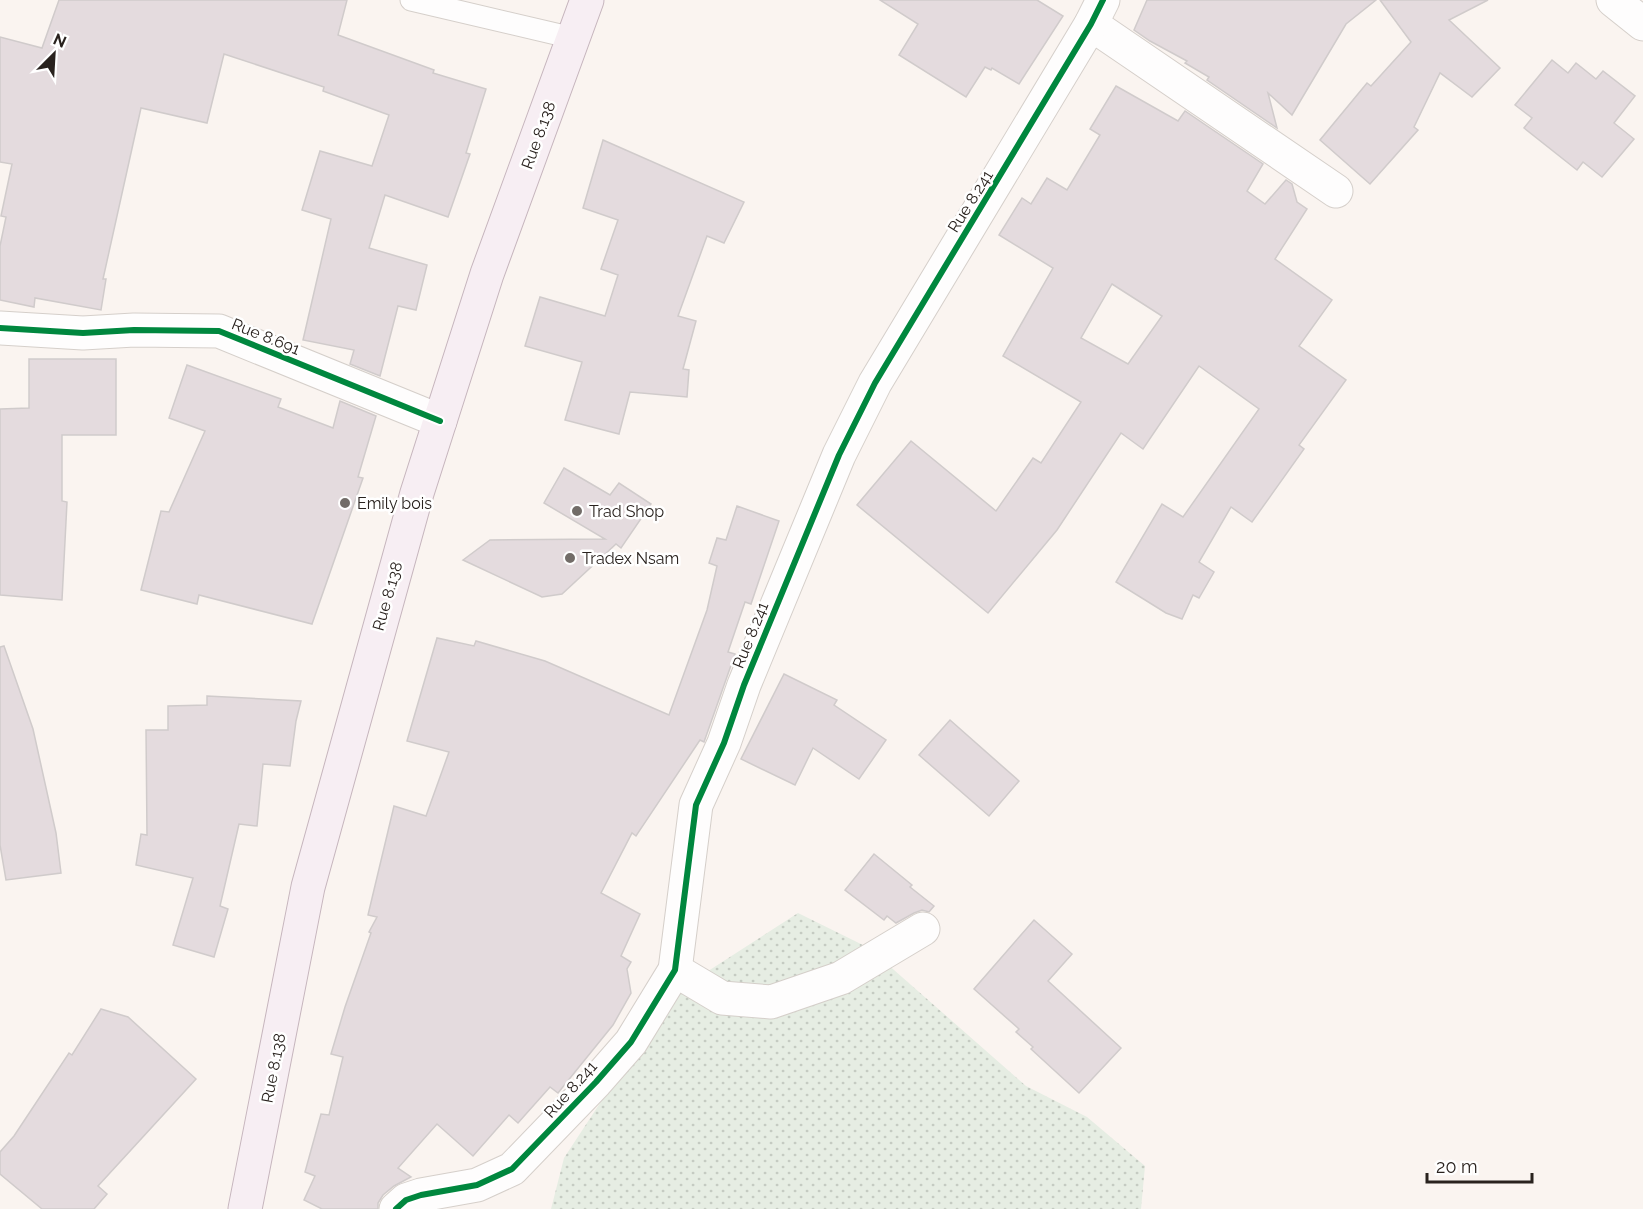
<svg xmlns="http://www.w3.org/2000/svg" width="1643" height="1209" font-family="Raleway,sans-serif">
  <defs>
    <pattern id="grass-dots" width="8" height="8" patternUnits="userSpaceOnUse" patternTransform="scale(1.5)"><rect width="8" height="8" fill="#e6ede3"/><path d="M2 2h.1M6 6h.1" fill="none" stroke="#c5cbc2" stroke-width="1.8" stroke-linecap="round"/></pattern>
  </defs>
  <rect width="100%" height="100%" fill="#faf4f0"/>
  <polygon fill="url(#grass-dots)" points="798,913 869,948 1026,1086 1087,1117 1145,1166 1141,1209 551,1209 564,1158 671,995"/>
  <g fill="#e4dbde" stroke="#d0cbcb" stroke-width="1.5" fill-rule="evenodd">
    <polygon points="59,0 347,0 338,35 434,70 433,73 486,89 466,153 470,154 448,217 385,195 369,248 427,265 416,310 398,306 380,376 350,364 354,350 303,340 331,219 302,210 320,151 372,166 389,115 323,91 324,87 224,54 207,123 141,108 103,279 106,279 101,310 35,298 34,307 0,300 0,246 6,217 1,216 12,164 0,162 0,37 42,48"/>
    <polygon points="880,0 1037,0 1063,16 1019,84 992,68 991,70 985,67 966,97 899,55 918,24"/>
    <polygon points="1147,0 1376,0 1346,24 1292,115 1268,93 1277,128 1207,80 1209,77 1185,63 1187,61 1150,41 1134,30"/>
    <polygon points="1380,0 1488,0 1449,20 1500,68 1472,97 1440,73 1414,127 1418,130 1370,184 1320,140 1367,83 1371,86 1411,42"/>
    <polygon points="1552,60 1568,73 1576,63 1596,79 1603,71 1635,96 1614,123 1634,139 1602,177 1583,162 1577,170 1524,128 1532,118 1515,105"/>
    <path d="M1116,86L1178,121L1185,111L1263,164L1247,191L1265,204L1286,180L1292,184L1297,202L1307,209L1275,259L1332,300L1299,346L1346,380L1299,445L1304,449L1252,522L1231,507L1199,562L1214,572L1199,598L1193,595L1182,619L1166,613L1116,582L1162,504L1183,517L1259,409L1199,366L1143,449L1121,433L1057,530L988,613L857,505L911,441L996,511L1033,458L1041,463L1081,402L1003,356L1053,268L999,235L1022,198L1031,204L1047,178L1067,190L1100,135L1090,129ZM1112,284L1162,316L1128,364L1081,338Z"/>
    <polygon points="603,140 744,202 724,243 707,236 678,316 696,321 683,369 689,370 687,397 630,392 619,434 565,420 582,362 525,346 540,297 605,316 618,275 601,269 618,220 583,208"/>
    <polygon points="29,359 116,359 116,435 62,435 62,501 67,502 62,600 0,595 0,409 29,408"/>
    <polygon points="187,365 281,399 278,407 333,428 340,401 376,416 358,477 363,478 312,624 199,595 197,604 141,590 161,511 169,512 205,431 169,418"/>
    <polygon points="564,468 610,495 619,483 651,504 621,548 616,544 562,594 542,597 463,560 490,540 605,539 544,503"/>
    <polygon points="737,506 779,521 751,604 745,602 728,652 735,654 704,742 700,740 636,836 632,833 601,893 640,914 621,956 631,962 627,969 631,993 613,1025 558,1093 550,1087 518,1123 509,1115 473,1156 437,1124 398,1168 411,1177 394,1186 383,1195 378,1203 378,1209 322,1209 304,1200 315,1176 305,1172 321,1114 329,1115 343,1057 331,1054 345,1007 371,933 369,932 377,917 368,915 394,806 426,816 449,752 407,741 437,638 474,646 476,641 545,661 669,715 707,610 717,566 709,563 717,538 726,540"/>
    <polygon points="4,646 33,729 56,833 61,873 6,880 0,845 0,647"/>
    <polygon points="784,674 837,700 834,705 886,740 859,779 813,748 795,785 741,759"/>
    <polygon points="207,696 301,701 296,721 290,766 263,764 257,826 239,824 220,906 228,909 214,957 173,945 193,878 136,865 141,834 147,835 146,730 168,730 168,706 207,705"/>
    <polygon points="950,720 1019,781 989,816 919,755"/>
    <polygon points="874,854 912,885 910,887 934,906 929,912 922,910 914,913 896,923 887,916 884,920 845,890"/>
    <polygon points="1034,920 1072,954 1048,981 1121,1048 1079,1093 1031,1049 1033,1047 1016,1032 1019,1029 974,989"/>
    <polygon points="101,1009 128,1017 196,1079 98,1186 107,1194 94,1209 42,1209 0,1174 0,1152 14,1136 69,1053 72,1055"/>
  </g>
  <g fill="none" stroke-linecap="round" stroke-linejoin="round">
    <g stroke="#d5cfca" stroke-width="23">
      <polyline id="service" points="411,0 573,38"/>
    </g>
    <g stroke="#d5cfca" stroke-width="35">
      <g id="minor">
        <polyline points="1613,0 1643,24"/>
        <polyline points="1091,24 1336,191"/>
        <polyline points="0,328 83,333 134,330 219,331 440,421"/>
        <polyline points="675,970 722,998 771,1002 841,978 923,929"/>
        <polyline points="396,1209 406,1200 421,1195 477,1185 512,1169 596,1082 631,1042 675,970 696,805 724,743 744,685 839,455 875,383 1091,24 1103,0"/>
      </g>
    </g>
    <g stroke="#c6b5bd" stroke-width="35">
      <polyline id="primary" points="245,1209 308,887 417,493 487,274 587,0"/>
    </g>
    <use href="#service" stroke="#fefdfd" stroke-width="21"/>
    <use href="#minor" stroke="#fefdfd" stroke-width="33"/>
    <use href="#primary" stroke="#f7eef3" stroke-width="33"/>
    <g stroke="#fff" stroke-width="10">
      <g id="cycleway">
        <polyline points="0,328 83,333 134,330 219,331 440,421"/>
        <polyline points="396,1209 406,1200 421,1195 477,1185 512,1169 596,1082 631,1042 675,970 696,805 724,743 744,685 839,455 875,383 1091,24 1103,0"/>
      </g>
    </g>
    <use href="#cycleway" stroke="#00873e" stroke-width="6"/>
  </g>
  <g fill="#726c68" stroke="#fff" stroke-width="2">
    <circle cx="345" cy="503" r="6"/>
    <circle cx="577" cy="511" r="6"/>
    <circle cx="570" cy="558" r="6"/>
  </g>
  <g text-anchor="middle" stroke-width="5" stroke-linejoin="round" paint-order="stroke">
    <g font-size="16" fill="#29221e" stroke="#fff">
      <text transform="translate(538 135) rotate(-70)" y="6">Rue 8.138</text>
      <text transform="translate(970 201) rotate(-58)" y="6">Rue 8.241</text>
      <text transform="translate(266 336) rotate(22)" y="6">Rue 8.691</text>
      <text transform="translate(387 596) rotate(-74)" y="6">Rue 8.138</text>
      <text transform="translate(750 635) rotate(-68)" y="6">Rue 8.241</text>
      <text transform="translate(273 1068) rotate(-79)" y="6">Rue 8.138</text>
      <text transform="translate(570 1089) rotate(-48)" y="6">Rue 8.241</text>
    </g>
    <g font-size="16" fill="#29221e" stroke="#fff" text-anchor="start">
      <text x="357" y="509">Emily bois</text>
      <text x="589" y="517">Trad Shop</text>
      <text x="582" y="564">Tradex Nsam</text>
    </g>
  </g>
  <g transform="translate(54 54) rotate(24)" stroke="#ffffff" stroke-width="4.5" paint-order="stroke">
  <path d="M0-4.5L10 22L0 15L-10 22Z" fill="#29221e"/>
  <text y="-9" font-size="16" font-weight="bold" text-anchor="middle" fill="#29221e">N</text>
  </g>
  <path d="M1427 1173v9h105v-9" fill="none" stroke="#29221e" stroke-width="3"/>
  <text x="1436" y="1173" font-size="18" fill="#29221e" stroke="#ffffff" stroke-width="4.5" paint-order="stroke">20 m</text>
</svg>
